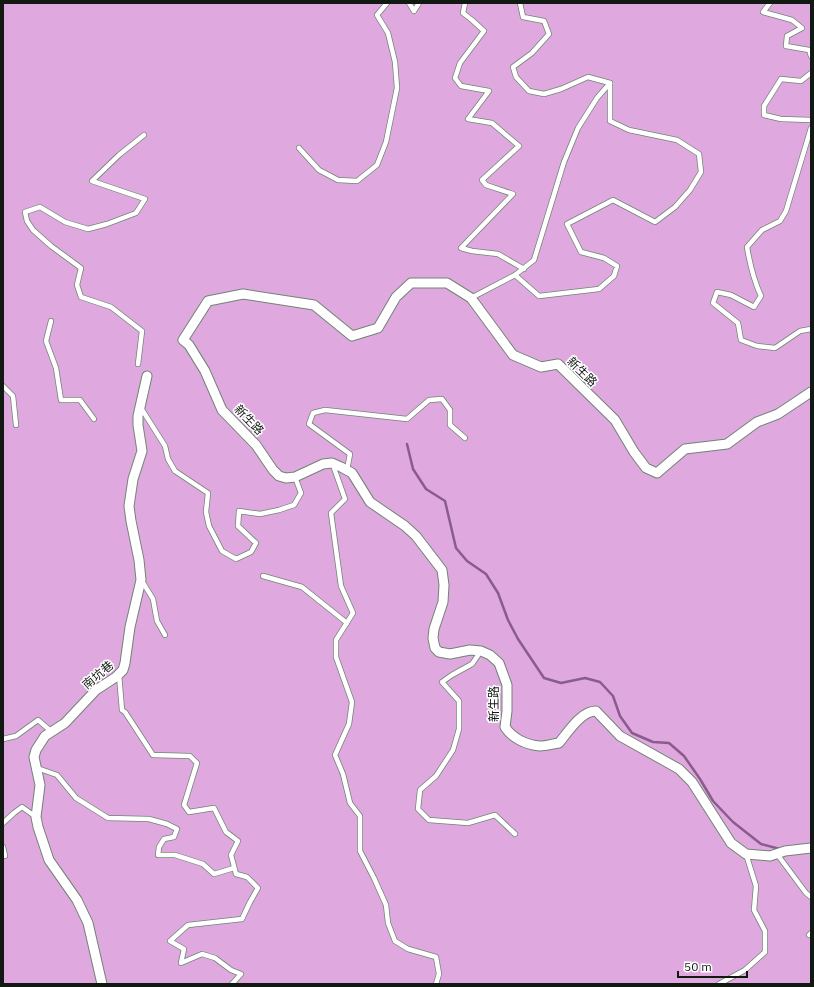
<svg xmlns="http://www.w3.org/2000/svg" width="814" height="987" font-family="'IBM Plex Sans','Noto Sans TC',sans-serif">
  <rect width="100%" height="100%" fill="#d9f0db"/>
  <rect fill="#dfa9e0" x="3" y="3" width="808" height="981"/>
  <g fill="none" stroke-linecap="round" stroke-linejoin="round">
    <polyline stroke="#8a5c8c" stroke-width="2.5" points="407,444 413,469 426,489 445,501 456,548 467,561 486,574 498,593 508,620 518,639 544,678 561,683 585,678 600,682 613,696 620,716 632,733 653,742 669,743 684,756 700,779 713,801 733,822 761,844 780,849"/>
    <g stroke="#708472" stroke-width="6">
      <g id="lane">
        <polyline points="409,3 414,11 419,3"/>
        <polyline points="465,3 463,13 472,20 484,31 460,63 455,78 461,86 489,91 468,119 492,123 519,146 482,180 486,185 513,194 461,248 472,251 498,254 524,269"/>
        <polyline points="770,3 763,12 792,20 802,28 787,36 786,46 809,50 811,56"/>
        <polyline points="811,73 801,81 781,79 764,106 764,115 781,119 811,120"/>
        <path d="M811,128L786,211L780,221L762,230L747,247C750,265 754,281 761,296L754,307L731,295L717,292L713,303L738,323L741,340L757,346L775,348L800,331L811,329"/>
        <polyline points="299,148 319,170 338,180 357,181 377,165 386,142 397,88 395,62 388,33 377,15 387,3"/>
        <polyline points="515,275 539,296 599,289 614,276 617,266 604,258 581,252 567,224 613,200 655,222 675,207 690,190 701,172 699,154 677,140 629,130 610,121 610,83"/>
        <polyline points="471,298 515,275 534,260 564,162 578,128 597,98 610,83 588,77 561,89 544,94 529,91 516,77 513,67 532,53 549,34 544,21 523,17 520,3"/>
        <polyline points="51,321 46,341 56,368 61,400 80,400 94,419"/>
        <polyline points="138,364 142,331 111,307 81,297 77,285 81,268 51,246 33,230 27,221 25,212 40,207 65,222 88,229 107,224 136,213 145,199 92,181 119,155 144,135"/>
        <polyline points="3,386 13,396 16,425"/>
        <polyline points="141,408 165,446 168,459 175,471 208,493 206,512 209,526 222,551 236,559 251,552 256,543 238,526 239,511 260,514 279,510 294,505 301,493 295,477"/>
        <polyline points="333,465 345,499 331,513 341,586 353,613 336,640 336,657 352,702 349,724 335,755 343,774 350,803 360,816 360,851 374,878 386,905 388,923 395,941 408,949 436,957 439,974 436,984"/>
        <polyline points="347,470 350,454 309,424 313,413 325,410 407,419 429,400 442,399 450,410 450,425 465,438"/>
        <polyline points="263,576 302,587 347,623"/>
        <polyline points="142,581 153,599 157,621 165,635"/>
        <polyline points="481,651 472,664 452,675 442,682 459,701 459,729 453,750 436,776 420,790 418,809 429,820 468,823 495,815 515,834"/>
        <polyline points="119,675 122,710 125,712 153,755 190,756 197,763 184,805 189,812 214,808 226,832 238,841 231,855 236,874 247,877 258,888 250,902 242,919 188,925 170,941 184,949 181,963 202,954 215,958 231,970 241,974 232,984"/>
        <polyline points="3,739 16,736 38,720 52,732"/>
        <polyline points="37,768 57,775 76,798 108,818 149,819 167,824 177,829 174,837 164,839 159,847 158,855 175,855 203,864 214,874 234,868"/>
        <polyline points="3,823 14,813 22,807 36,817"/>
        <polyline points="3,847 5,856"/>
        <polyline points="777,854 806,893 811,897"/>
        <polyline points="809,935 811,933"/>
        <polyline points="719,984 745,970 765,952 765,931 754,910 756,886 746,854"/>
      </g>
    </g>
    <g stroke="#708472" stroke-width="11">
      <g id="street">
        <path d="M811,392L778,414L757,422L727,444L685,449L657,473L646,468L634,452L615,420L558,364L541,367L513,355L471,298L447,283H411L396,297L378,328L352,336L314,305L243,294L208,301L183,340L189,345L205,371L222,410L256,445L273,470L279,476L286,478L295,477L323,464L332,463L341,467L352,473L370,502L405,526L416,536L442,570L444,585L443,602L434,629L433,638L435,648L439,652L450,654L470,650L481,651L490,655L499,663L507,685V711L505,727C512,738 526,745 540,746C546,746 552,744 559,743C568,732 581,711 596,711L620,736L679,769L692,782L731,843L746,854L770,856L785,851L811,848"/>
        <polyline points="102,984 88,923 77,900 49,860 38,827 36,817 40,785 34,757 36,750 45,736 65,723 96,690 116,677 123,670 125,663 130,627 141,580 139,560 131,521 129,506 133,479 142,451 138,425 138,416 147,376"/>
      </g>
    </g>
    <use href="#lane" stroke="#fff" stroke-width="4.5"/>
    <use href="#street" stroke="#fff" stroke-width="9"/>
  </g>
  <g text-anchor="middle" stroke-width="3" stroke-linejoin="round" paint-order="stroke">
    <g font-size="12" fill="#111912" stroke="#fff">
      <text transform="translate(582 372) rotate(44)" y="4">新生路</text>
      <text transform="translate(249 420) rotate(46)" y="4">新生路</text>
      <text transform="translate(98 675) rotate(-40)" y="4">南坑巷</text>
      <text transform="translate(494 704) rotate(-90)" y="4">新生路</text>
    </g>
  </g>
  <rect width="814" height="987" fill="none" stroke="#111912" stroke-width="8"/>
  <path d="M678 971v6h69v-6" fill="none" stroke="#111912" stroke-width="2"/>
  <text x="684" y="971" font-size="12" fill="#111912" stroke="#ffffff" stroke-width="3" paint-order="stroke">50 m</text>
</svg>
